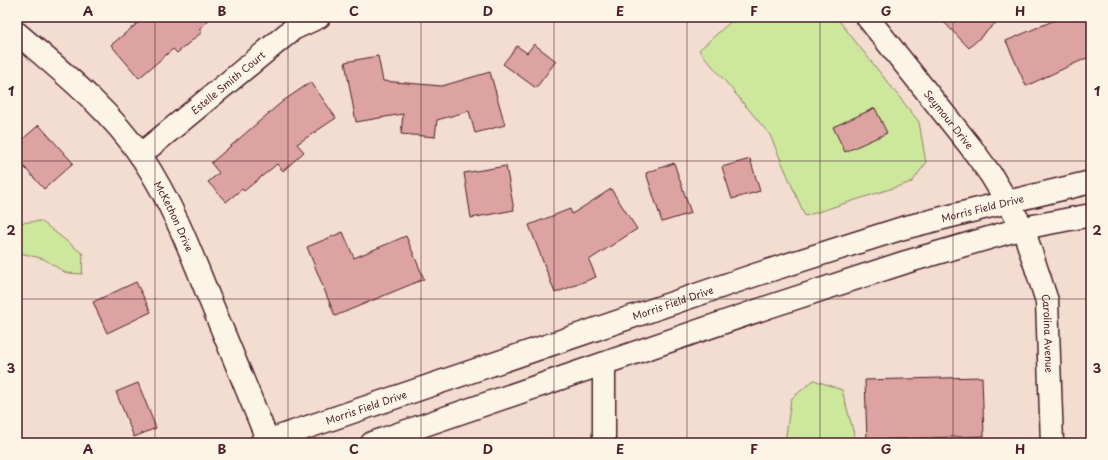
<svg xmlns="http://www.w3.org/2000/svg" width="1108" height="460" font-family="'Playpen Sans',sans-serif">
  <rect width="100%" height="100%" fill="#f3dcd0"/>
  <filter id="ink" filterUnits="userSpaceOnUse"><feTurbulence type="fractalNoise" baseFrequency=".025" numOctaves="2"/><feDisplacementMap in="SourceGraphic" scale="8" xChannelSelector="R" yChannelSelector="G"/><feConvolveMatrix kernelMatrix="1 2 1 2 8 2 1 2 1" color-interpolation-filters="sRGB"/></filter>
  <g filter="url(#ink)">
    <g fill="#cde79d" stroke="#8c8364">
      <polygon points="736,17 836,17 919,122 926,163 912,182 805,216 770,135 699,50"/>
      <polygon points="41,221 83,254 82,274 66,273 44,259 17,252 17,223"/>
      <polygon points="814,380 842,390 854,434 854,443 785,443 791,399"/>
    </g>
    <g fill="#dda3a0" stroke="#4a1f2b">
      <polygon points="145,17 212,17 199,29 202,32 177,53 173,49 139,78 111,45"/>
      <polygon points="939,17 1002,17 969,48"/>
      <polygon points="1062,17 1091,17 1091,56 1026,86 1006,41"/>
      <polygon points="534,44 556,61 536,88 503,64 517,46 527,53"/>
      <polygon points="378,56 383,81 442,86 490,72 505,125 475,133 469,111 437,120 435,137 401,134 403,114 356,122 345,62"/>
      <polygon points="311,82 336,118 297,144 304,152 283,171 277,164 244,191 242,189 226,202 208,182 219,173 211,163 283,101"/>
      <polygon points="875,108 887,133 845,152 833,127"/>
      <polygon points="39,125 73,163 44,189 17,159 17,144"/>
      <polygon points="750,159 760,191 732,199 722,167"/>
      <polygon points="674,163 691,213 662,222 646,173"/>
      <polygon points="506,166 514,210 471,218 464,173"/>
      <polygon points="611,189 637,229 589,260 596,277 555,293 529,225 570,209 572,214"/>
      <polygon points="343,232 354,258 406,236 424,279 335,316 307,247"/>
      <polygon points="136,282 151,312 107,333 93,302"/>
      <polygon points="982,377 984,436 867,440 865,380"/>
      <polygon points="138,383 156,428 134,437 116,392"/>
    </g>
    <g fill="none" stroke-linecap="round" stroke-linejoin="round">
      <g stroke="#4a1f2b" stroke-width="25">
        <g id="minor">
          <path id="s1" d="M867,17L970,146L991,175L1023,228L1047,301L1052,443"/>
          <path id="s2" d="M17,33C61,71 108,108 141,156C170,199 189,247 208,295C228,343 248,392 268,441"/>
          <path id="s3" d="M140,155L293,29L319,17"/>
          <path id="s4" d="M261,443L755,275L903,228L1007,202L1091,182"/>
          <polyline points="372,443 771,306 906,262 1023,228 1091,215"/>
          <polyline points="604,443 604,364"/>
        </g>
      </g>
      <use href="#minor" stroke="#fcf5e5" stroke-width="22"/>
    </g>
  </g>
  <path fill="none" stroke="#4a1f2b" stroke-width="1" stroke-opacity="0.55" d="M155,17V443M288,17V443M421,17V443M554,17V443M687,17V443M820,17V443M953,17V443M17,161H1091M17,299H1091"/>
  <g text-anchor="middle" stroke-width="3" stroke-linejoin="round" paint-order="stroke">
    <g font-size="10" fill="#4a1f2b" stroke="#fcf5e5">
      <text dy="4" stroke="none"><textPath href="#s3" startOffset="114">Estelle Smith Court</textPath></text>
      <text dy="4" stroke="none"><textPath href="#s1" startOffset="131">Seymour Drive</textPath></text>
      <text dy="4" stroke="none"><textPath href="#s4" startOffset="759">Morris Field Drive</textPath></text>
      <text dy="4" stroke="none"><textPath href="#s2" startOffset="244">McKethon Drive</textPath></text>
      <text dy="4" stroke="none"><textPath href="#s4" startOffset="435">Morris Field Drive</textPath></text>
      <text dy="4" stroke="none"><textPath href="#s1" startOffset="372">Carolina Avenue</textPath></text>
      <text dy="4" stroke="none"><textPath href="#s4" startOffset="111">Morris Field Drive</textPath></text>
    </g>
  </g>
  <rect width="1108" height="460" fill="none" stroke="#fcf5e5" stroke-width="44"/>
  <rect x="22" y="22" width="1064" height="416" fill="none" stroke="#4a1f2b" stroke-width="1.5"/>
  <g font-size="13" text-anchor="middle" font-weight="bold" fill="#4a1f2b">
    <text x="88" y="16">A</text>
    <text x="222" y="16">B</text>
    <text x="354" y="16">C</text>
    <text x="488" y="16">D</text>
    <text x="620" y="16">E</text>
    <text x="754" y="16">F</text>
    <text x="886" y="16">G</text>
    <text x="1020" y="16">H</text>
    <text x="11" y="96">1</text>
    <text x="1097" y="96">1</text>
    <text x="11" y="235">2</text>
    <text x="1097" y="235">2</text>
    <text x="11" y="373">3</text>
    <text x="1097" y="373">3</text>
    <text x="88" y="454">A</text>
    <text x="222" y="454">B</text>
    <text x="354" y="454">C</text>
    <text x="488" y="454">D</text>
    <text x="620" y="454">E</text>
    <text x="754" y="454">F</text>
    <text x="886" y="454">G</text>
    <text x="1020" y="454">H</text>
  </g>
</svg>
